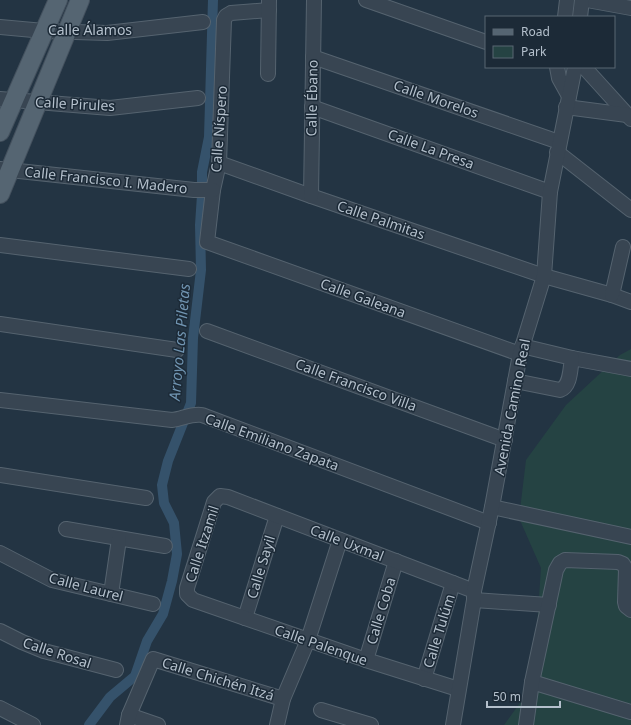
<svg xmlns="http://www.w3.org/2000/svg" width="631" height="725" font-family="'Noto Sans',sans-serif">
  <rect width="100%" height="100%" fill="#233443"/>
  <polygon fill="#254343" points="631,349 631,725 504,725 533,685 541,568 519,518 526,460 566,405 620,355"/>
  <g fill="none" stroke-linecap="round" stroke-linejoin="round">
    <polyline stroke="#35526b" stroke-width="10" points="89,725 110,697 135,676 147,641 163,614 172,581 177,554 174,523 164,503 162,485 168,461 191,403 193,338 201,270 200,225 202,195 202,172 209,137 213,0"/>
    <g stroke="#55636f" stroke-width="16">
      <g id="minor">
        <polyline points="366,0 486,42"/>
        <polyline points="587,0 631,8"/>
        <polyline points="269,10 231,13 226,16 224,20 219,163 213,190 207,242 520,354"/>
        <polyline points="565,17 567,0"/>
        <polyline points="580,17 582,0"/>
        <polyline points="0,27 44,31 107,33 203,22"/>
        <polyline points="313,57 559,142"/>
        <polyline points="557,67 559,78 569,96"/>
        <polyline points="584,67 631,119"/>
        <polyline points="268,74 269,0"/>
        <polyline points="0,99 110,108 198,98"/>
        <polyline points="312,107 550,192"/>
        <polyline points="566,107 627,115"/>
        <polyline points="557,152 631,210"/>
        <polyline points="219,163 311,196 544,276 612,295 631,302"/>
        <polyline points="0,169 194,190 213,190"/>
        <polyline points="311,196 314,0"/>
        <polyline points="0,245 189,269"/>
        <polyline points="612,295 623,247"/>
        <polyline points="0,324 177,350"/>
        <polyline points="207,331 505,440"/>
        <polyline points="572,358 631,369"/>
        <path d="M515,381L560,390C571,386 570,369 572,358L522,346"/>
        <path d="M0,400L172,420C182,419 192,413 202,415L489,523"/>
        <polyline points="0,475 146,498"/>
        <polyline points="492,507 631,537"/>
        <polyline points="66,529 165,546"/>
        <polyline points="0,553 52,580 153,604"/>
        <polyline points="111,594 119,539"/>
        <polyline points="474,600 549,605"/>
        <polyline points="245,618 277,516"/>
        <polyline points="0,631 22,642 44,651 116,670"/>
        <polyline points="366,660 396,561"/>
        <polyline points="424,679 453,583"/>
        <polyline points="532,682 631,712"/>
        <polyline points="458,689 366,660 193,600 187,594 187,588 214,502 220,496 228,497 474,591"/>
        <polyline points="0,708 33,725"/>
        <polyline points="321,710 371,725"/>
        <polyline points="129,715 158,725"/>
        <polyline points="127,725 129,715 153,659 283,699"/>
        <polyline points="277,725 283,699 308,640 340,540"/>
        <polyline points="453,725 474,600 474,591 492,507 520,354 544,276 550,192 575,67"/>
        <polyline points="526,725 532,682 556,570 560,563 565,560 618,562 623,564 626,569 625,602 626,606 631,610"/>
      </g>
    </g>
    <g stroke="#44515e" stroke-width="20">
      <g id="major">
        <polyline points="0,132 58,0"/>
        <polyline points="0,194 80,0"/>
      </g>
    </g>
    <use href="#minor" stroke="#384552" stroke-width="14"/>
    <use href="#major" stroke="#556572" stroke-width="18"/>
  </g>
  <g text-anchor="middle" stroke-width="3" stroke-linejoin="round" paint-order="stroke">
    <g font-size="14" fill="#b4c0cc" stroke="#1c2a37">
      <text x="90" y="35">Calle Álamos</text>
      <text transform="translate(312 98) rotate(-89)" y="5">Calle Ébano</text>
      <text transform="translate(436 99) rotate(19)" y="5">Calle Morelos</text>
      <text transform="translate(75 104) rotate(3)" y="5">Calle Pirules</text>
      <text transform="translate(219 129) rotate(-86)" y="5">Calle Níspero</text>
      <text transform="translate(431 149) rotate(20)" y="5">Calle La Presa</text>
      <text transform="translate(106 180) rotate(6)" y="5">Calle Francisco I. Madero</text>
      <text transform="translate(381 220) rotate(19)" y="5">Calle Palmitas</text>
      <text transform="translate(363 298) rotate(20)" y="5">Calle Galeana</text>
      <text transform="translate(356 385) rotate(20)" y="5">Calle Francisco Villa</text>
      <text transform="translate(512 407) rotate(-79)" y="5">Avenida Camino Real</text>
      <text transform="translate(272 442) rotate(20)" y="5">Calle Emiliano Zapata</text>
      <text transform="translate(347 543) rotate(21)" y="5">Calle Uxmal</text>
      <text transform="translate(202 544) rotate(-72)" y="5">Calle Itzamil</text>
      <text transform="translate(261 567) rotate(-73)" y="5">Calle Sayil</text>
      <text transform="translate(86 587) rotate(15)" y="5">Calle Laurel</text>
      <text transform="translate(381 611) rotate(-73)" y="5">Calle Coba</text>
      <text transform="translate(439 631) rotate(-73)" y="5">Calle Tulúm</text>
      <text transform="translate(321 645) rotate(19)" y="5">Calle Palenque</text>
      <text transform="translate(57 653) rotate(18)" y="5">Calle Rosal</text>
      <text transform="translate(218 679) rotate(17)" y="5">Calle Chichén Itzá</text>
    </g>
    <g font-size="15" font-style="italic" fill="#7195b2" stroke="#1c2a37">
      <text transform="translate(180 342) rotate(-85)" y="5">Arroyo Las Piletas</text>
    </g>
  </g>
  <rect x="485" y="16" width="130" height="52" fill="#1c2a37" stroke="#596673"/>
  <rect x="493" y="29" width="20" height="6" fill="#556572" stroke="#596673"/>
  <text x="521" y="36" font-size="12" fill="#b4c0cc">Road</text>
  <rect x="493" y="46" width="20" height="12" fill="#254343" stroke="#596673"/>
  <text x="521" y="56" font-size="12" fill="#b4c0cc">Park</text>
  <path d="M487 701v6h73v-6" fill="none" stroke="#b4c0cc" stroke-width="2"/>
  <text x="493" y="701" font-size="12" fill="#b4c0cc" stroke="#1c2a37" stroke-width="3" paint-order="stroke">50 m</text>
</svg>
